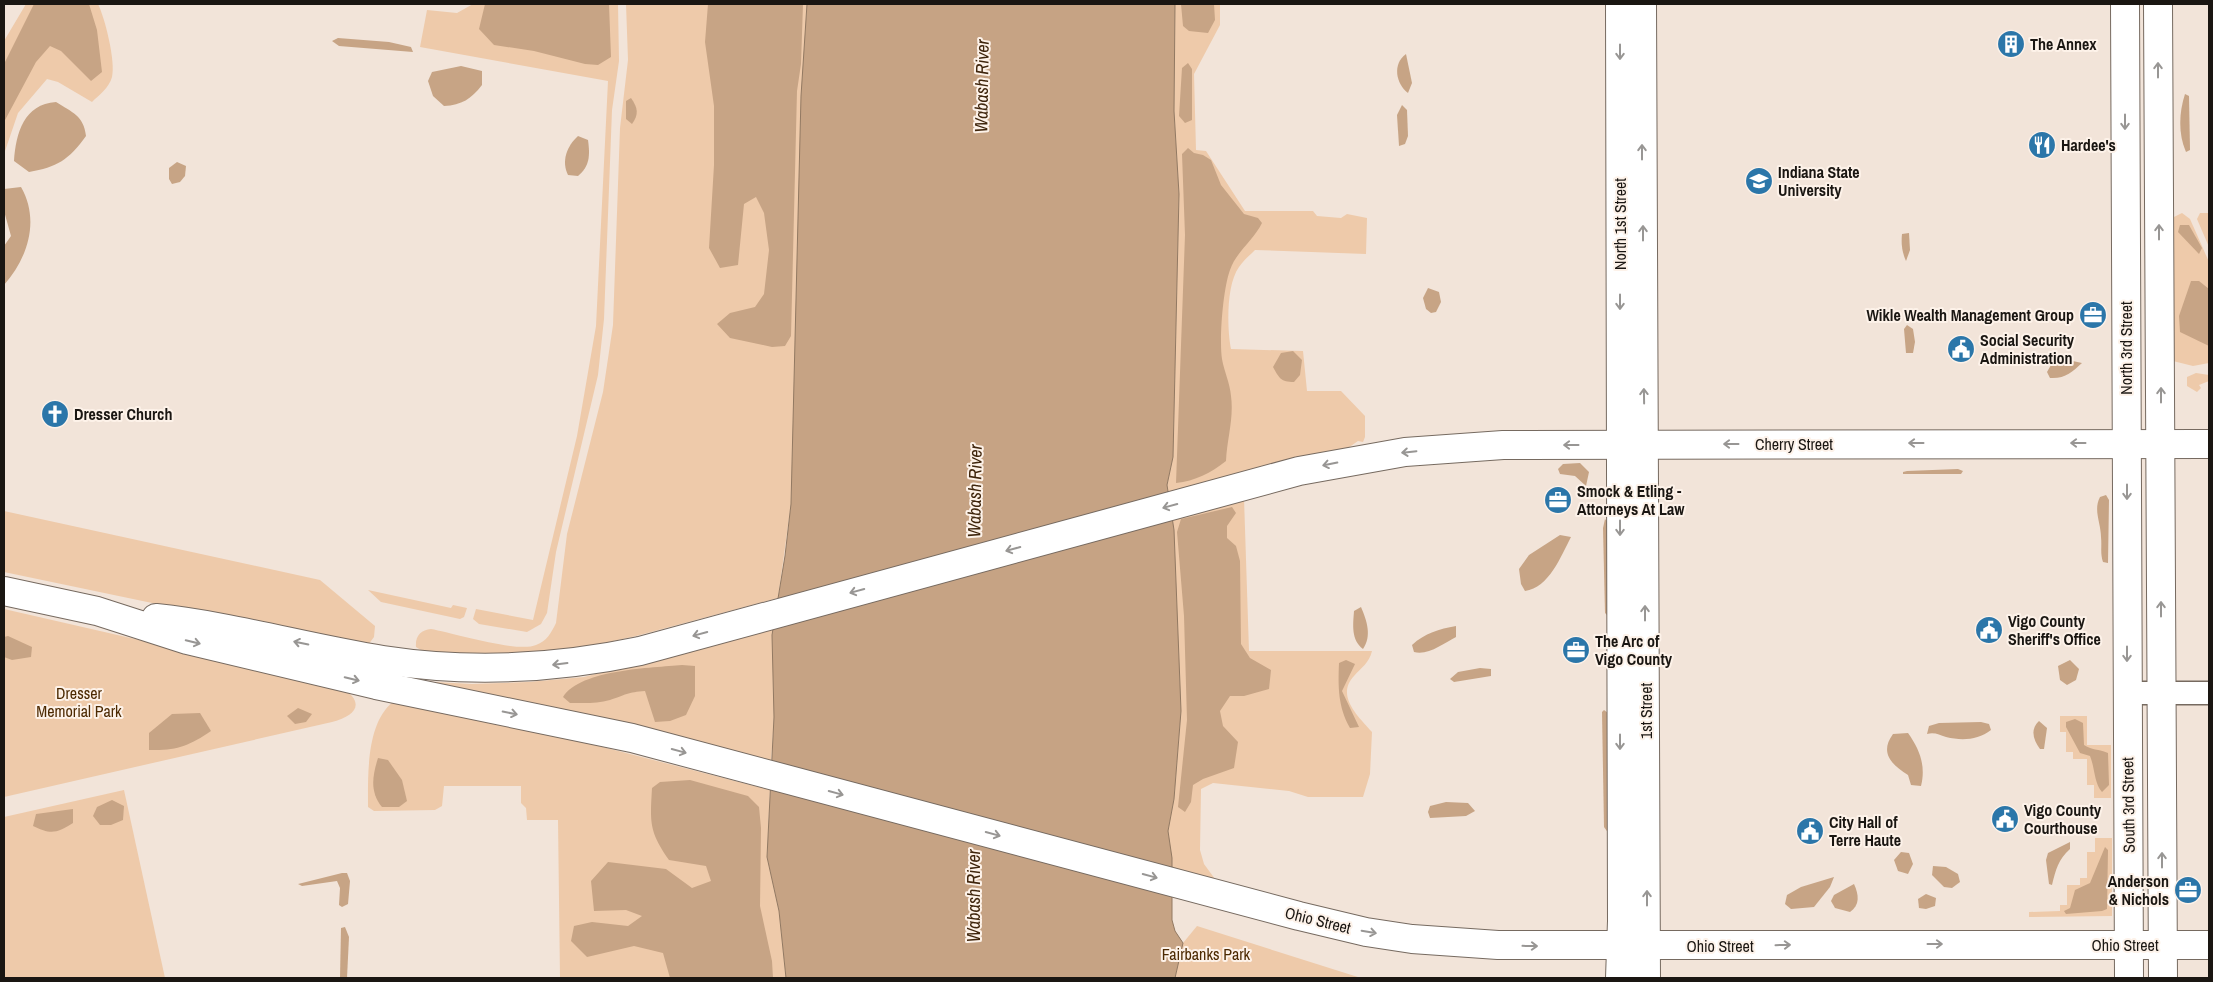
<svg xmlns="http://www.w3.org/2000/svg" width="2213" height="982" font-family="'Archivo Narrow',sans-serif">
  <rect width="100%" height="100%" fill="#f2e4d9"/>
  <g fill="#eecaaa">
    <path d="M26,4H98C105,18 116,62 112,77C109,88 99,95 92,102L58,82L47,79L18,113L4,154V41Z"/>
    <polygon points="473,4 618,4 619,61 612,110 604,319 598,375 556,552 547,613 541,624 527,632 479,624 473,619 476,609 533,620 577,436 596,326 608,81 420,47 427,10 457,13"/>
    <path d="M626,4H807L791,504L778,598L636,636L572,650L485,655L424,652L416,647C415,636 421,630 431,629C453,633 518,653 536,645C547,641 551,633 556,623L567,534L603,392L613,325L620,128L628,60Z"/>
    <path d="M1175,4H1220V25L1194,74L1196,150L1206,151L1245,211H1313L1317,216L1341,218L1347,214L1367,218L1366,254L1255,250C1250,255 1243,261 1239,267C1226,285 1227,329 1231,349L1303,351L1307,391H1341L1365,416V437L1363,442L1358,441L1348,448L1278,463L1168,492L1167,485L1173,457L1179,194L1174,111Z"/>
    <polygon points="2182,213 2190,219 2209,262 2209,363 2193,366 2173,361 2172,223 2174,217"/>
    <polygon points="2200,213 2209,213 2209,247 2197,219"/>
    <polygon points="2196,373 2209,375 2209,381 2199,385 2201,388 2197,392 2187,386 2187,377"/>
    <path d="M1244,498L1249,651H1372C1369,663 1362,667 1354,676C1335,696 1359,717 1372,732L1370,774L1363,797H1308L1289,791L1213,783L1201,789L1200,850L1204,864L1215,879L1172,868L1168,831L1174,799L1181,711L1172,519Z"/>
    <polygon points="4,511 320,580 375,626 374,637 368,645 272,628 4,572"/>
    <polygon points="368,590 451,608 453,605 467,608 464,617 460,619 381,602"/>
    <path d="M4,609L340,686C366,703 357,715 332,722L4,797Z"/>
    <polygon points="773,627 774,717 771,763 416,681 472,684 528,682 584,677"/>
    <path d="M393,702L560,736L770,790L767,857L779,911L786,978H560L558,820H527L526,808L521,803V786H444L442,806L435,810L374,811L368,807C368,776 366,723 393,702Z"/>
    <polygon points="2060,716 2087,716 2087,745 2111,745 2111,798 2094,798 2094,785 2087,785 2087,759 2073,759 2073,752 2066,752 2066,732 2060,732"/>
    <polygon points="124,790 165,978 4,978 4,817"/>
    <polygon points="2095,838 2112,838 2112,916 2029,917 2029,912 2060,911 2060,905 2067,905 2067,885 2080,885 2080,878 2087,878 2087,852 2095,852"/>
    <polygon points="1197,926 1361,978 1175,978 1183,943"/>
  </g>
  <g fill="#c7a485">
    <polygon points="34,4 89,4 97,30 102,72 91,81 61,51 50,46 36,62 4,122 4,64"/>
    <polygon points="485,4 609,4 611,57 598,65 585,64 534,51 494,45 479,29"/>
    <polygon points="708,4 803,4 801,64 797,91 791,336 785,346 772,347 730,338 717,324 730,313 755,307 764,294 769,250 764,213 756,197 744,204 738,265 720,268 709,248 714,165 714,106 705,42"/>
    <polygon points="1181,4 1214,4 1215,20 1208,33 1189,31 1183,26"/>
    <polygon points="338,38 389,42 411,47 413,52 339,46 332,41"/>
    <path d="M1406,54L1412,83L1408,93C1396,84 1392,64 1406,54Z"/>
    <polygon points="1188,63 1192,69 1192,120 1185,123 1179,116 1182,68"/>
    <path d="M461,66L482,71V85C471,99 462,105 444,106L433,96L428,81L432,72Z"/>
    <path d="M2185,94L2189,96L2190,150L2186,152C2178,134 2179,112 2185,94Z"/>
    <path d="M631,98C638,108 639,114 632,124L626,119V101Z"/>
    <path d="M56,102C72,112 84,116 86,136C69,160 57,167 29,172L14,161C16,133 24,104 56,102Z"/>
    <polygon points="1402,105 1407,110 1408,136 1405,144 1399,146 1397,115"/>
    <path d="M578,136L588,140C590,155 590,166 578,176L568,175C561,161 567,146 578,136Z"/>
    <path d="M1188,148L1194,153L1203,155L1211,160L1221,185L1244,214L1258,218L1262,223C1253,241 1236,252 1230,270C1223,289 1219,339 1222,359C1224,371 1230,383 1231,396C1234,418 1227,439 1226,461C1211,473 1195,481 1176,483L1185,235L1182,154Z"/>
    <polygon points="177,162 186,166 185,176 180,182 172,184 169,179 169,168"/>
    <path d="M21,187C40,220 28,258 4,285V246L11,236L4,211V189Z"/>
    <polygon points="2180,225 2189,225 2202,248 2199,254 2178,232"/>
    <path d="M1909,233L1910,250L1906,261C1902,252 1901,244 1902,234Z"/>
    <polygon points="2191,281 2199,281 2209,289 2209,346 2180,332 2179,316"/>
    <polygon points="1428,288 1439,292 1441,302 1436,312 1431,313 1426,309 1423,298"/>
    <polygon points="1907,325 1913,329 1915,342 1913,353 1906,353 1904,329"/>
    <path d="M1293,351L1302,360L1300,375L1294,382C1281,382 1279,378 1273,367L1281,353Z"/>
    <path d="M2068,360L2082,363C2072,372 2065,379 2050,378L2047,372L2051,365Z"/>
    <polygon points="1580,463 1589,472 1586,486 1575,476 1560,474 1558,469 1563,464"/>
    <polygon points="1958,469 1963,471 1961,474 1903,474 1903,472 1907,471"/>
    <path d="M2106,495L2109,500L2108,563L2103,562C2100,553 2102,547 2101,537C2101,523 2093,510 2100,497Z"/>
    <polygon points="1232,507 1236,513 1227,526 1227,538 1236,546 1240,561 1241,644 1250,658 1271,670 1269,689 1244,696 1230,696 1220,711 1223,726 1238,742 1234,768 1203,779 1193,785 1191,802 1185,812 1178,807 1187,720 1184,616 1177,532 1181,519"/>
    <polygon points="1605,519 1609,524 1608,616 1605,613 1603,528"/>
    <path d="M1560,535L1571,537C1561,556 1549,588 1525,591L1521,584L1519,569L1529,555Z"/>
    <path d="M1361,607C1367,621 1372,636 1363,649C1351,640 1353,625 1354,611Z"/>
    <path d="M1456,626V637C1444,643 1428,656 1414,652L1412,645C1425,633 1439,629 1456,626Z"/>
    <polygon points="8,636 32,647 31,657 12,660 4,657 4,637"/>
    <path d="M1346,660L1355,664L1342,691L1359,727L1350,728C1338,707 1338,687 1339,663Z"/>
    <polygon points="2070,660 2079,669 2076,680 2067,685 2060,680 2058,666"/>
    <path d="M682,665L695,666V696L686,715L670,721L655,722L645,691C628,692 625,695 610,700C597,704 583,703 570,703L563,697C581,669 652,668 682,665Z"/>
    <polygon points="1480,668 1491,669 1491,676 1454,682 1450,679 1458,672"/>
    <polygon points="298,708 312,714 306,722 295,724 287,716"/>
    <polygon points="1604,710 1608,713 1609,834 1604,827 1602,712"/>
    <path d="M200,713L211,731C189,746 176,751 149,750V733L172,714Z"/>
    <path d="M2075,719L2083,723L2084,745C2091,750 2099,749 2108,753L2109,785L2102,792C2094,783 2095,768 2090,756L2080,753L2066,727V722Z"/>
    <path d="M2039,721L2047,728L2044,749H2040C2033,740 2030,729 2039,721Z"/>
    <path d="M1981,722L1989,724L1991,730C1978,740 1962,741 1946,737C1939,735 1935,732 1927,734L1929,726L1939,723Z"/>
    <path d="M1908,733C1920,750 1926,766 1921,786L1911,785L1908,775C1892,765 1879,753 1893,734Z"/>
    <path d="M378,758L388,760L402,780L407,801L399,807H382C370,792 372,777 378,758Z"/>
    <path d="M690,780L748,796L759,807L761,828L760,906L772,961L773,978H670L663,953L634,946L587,957L571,941L574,926L592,922L628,926L642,916L626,910L594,911L591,881L608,862L666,869L692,888L711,881L706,866L669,860C649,831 650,823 652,788L660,782Z"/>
    <polygon points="112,800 124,806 123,820 111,825 100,825 93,816 97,807"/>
    <polygon points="1446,802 1468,803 1475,811 1466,816 1430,818 1428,812 1430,806"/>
    <path d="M73,809V823C57,833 51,835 33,826L36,814Z"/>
    <path d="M2070,842V849C2058,860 2056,869 2052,885L2049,884L2046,860L2048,853Z"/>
    <polygon points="2105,847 2108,850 2107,909 2102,911 2066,914 2064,911 2070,908 2075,890 2090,883"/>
    <polygon points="1901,852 1909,853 1913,864 1908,874 1898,871 1894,860"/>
    <polygon points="1933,866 1946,867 1958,874 1960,882 1952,888 1944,887 1932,875"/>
    <polygon points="342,873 347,873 350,881 348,904 342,907 339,905 340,888 337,881 302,886 298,884"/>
    <polygon points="1834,877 1830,887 1814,907 1791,909 1785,904 1787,895 1801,887"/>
    <path d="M1854,884C1859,895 1860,905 1850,912L1835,908L1831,901L1834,895Z"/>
    <polygon points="1926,894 1936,898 1935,906 1926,909 1919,908 1918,899"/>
    <polygon points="345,927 349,937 347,978 340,978 341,928"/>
  </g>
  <polygon fill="#c6a384" stroke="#927962" points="807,4 1175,4 1174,111 1179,194 1173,457 1167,485 1174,530 1181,711 1174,799 1168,831 1172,858 1172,920 1175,931 1183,943 1175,978 786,978 779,911 767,857 774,717 772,635 785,556 791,504 801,96"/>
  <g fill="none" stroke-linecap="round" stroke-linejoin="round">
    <g stroke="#766a60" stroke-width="25">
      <polyline id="minor" points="2127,693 2209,693"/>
    </g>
    <g stroke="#766a60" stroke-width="30">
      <g id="major">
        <polyline points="1642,4 1646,978"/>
        <polyline points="4,591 97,611 187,640 376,685 632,738 1299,916 1366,932 1412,939 1498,945 2209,945"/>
        <path d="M156,618C232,626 307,648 383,660C468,673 555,669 640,651L1299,471L1405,452L1503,445L2209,444"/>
        <polyline points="1620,978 1622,921 1620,4"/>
      </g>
    </g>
    <g stroke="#766a60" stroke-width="30">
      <g id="highway">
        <polyline points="2125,4 2129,978"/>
        <polyline points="2158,4 2163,978"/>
      </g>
    </g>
    <use href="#minor" stroke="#fff" stroke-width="22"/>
    <use href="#major" stroke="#fff" stroke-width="28"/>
    <use href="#highway" stroke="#fff" stroke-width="28"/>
  </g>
  <defs><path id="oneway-shaft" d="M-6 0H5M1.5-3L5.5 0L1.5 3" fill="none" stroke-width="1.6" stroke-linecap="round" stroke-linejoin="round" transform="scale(1.25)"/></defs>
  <g stroke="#989694">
    <use href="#oneway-shaft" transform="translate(1620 52) rotate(90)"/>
    <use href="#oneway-shaft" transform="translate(2158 70) rotate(-90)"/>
    <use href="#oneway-shaft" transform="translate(2125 122) rotate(90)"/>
    <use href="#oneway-shaft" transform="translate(1642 152) rotate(-90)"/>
    <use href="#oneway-shaft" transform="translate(2159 232) rotate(-90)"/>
    <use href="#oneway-shaft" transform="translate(1643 233) rotate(-90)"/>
    <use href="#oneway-shaft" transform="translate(1620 302) rotate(90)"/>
    <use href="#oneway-shaft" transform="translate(2161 395) rotate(-90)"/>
    <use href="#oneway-shaft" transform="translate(1644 396) rotate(-91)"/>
    <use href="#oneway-shaft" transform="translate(1916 443) rotate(180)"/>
    <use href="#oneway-shaft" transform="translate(2078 443) rotate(180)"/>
    <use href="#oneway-shaft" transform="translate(1731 444) rotate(180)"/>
    <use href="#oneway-shaft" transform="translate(1571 445) rotate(180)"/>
    <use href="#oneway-shaft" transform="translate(1409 452) rotate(174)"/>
    <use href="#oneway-shaft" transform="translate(1330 464) rotate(169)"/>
    <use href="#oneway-shaft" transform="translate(2127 492) rotate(90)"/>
    <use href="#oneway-shaft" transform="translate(1170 506) rotate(165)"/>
    <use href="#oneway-shaft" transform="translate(1620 528) rotate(90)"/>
    <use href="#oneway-shaft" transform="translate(1013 549) rotate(165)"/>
    <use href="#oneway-shaft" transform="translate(857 591) rotate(165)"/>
    <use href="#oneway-shaft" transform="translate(2161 609) rotate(-90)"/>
    <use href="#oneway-shaft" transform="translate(1645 613) rotate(-90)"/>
    <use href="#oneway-shaft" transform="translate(700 634) rotate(165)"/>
    <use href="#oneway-shaft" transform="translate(193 642) rotate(14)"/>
    <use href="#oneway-shaft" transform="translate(301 643) rotate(-168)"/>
    <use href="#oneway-shaft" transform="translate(2127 654) rotate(90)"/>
    <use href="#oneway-shaft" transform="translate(560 664) rotate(173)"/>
    <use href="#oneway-shaft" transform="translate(352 679) rotate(13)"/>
    <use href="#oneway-shaft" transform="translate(510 713) rotate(11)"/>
    <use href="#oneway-shaft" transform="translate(1620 742) rotate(90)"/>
    <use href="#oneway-shaft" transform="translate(679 751) rotate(15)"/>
    <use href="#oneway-shaft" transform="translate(836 793) rotate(15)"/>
    <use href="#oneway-shaft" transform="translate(993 834) rotate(15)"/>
    <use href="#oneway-shaft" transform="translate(2162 860) rotate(-90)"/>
    <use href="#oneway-shaft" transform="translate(1150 876) rotate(15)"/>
    <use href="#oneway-shaft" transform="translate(1647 898) rotate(-90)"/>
    <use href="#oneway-shaft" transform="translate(1369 932) rotate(10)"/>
    <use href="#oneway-shaft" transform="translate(1935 944)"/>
    <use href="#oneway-shaft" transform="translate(1783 945) rotate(-1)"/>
    <use href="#oneway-shaft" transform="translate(1530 946) rotate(1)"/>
  </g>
  <defs>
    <g id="building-disc" transform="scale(1.4375)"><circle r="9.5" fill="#2b76a9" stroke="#fdf2e9"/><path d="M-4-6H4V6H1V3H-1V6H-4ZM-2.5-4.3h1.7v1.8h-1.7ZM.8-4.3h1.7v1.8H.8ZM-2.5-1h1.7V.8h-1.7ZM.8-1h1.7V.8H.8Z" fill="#fff"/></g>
    <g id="restaurant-disc" transform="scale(1.4375)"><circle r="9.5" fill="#2b76a9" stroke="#fdf2e9"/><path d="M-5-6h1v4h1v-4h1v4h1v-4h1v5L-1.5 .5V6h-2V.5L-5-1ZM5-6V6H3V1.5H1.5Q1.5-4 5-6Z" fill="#fff"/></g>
    <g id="university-disc" transform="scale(1.4375)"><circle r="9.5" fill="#2b76a9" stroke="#fdf2e9"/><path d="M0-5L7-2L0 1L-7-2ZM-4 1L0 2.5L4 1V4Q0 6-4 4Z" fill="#fff"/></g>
    <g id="office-disc" transform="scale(1.4375)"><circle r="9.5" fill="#2b76a9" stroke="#fdf2e9"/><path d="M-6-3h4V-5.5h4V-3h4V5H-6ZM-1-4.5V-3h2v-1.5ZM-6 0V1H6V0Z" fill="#fff"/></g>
    <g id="civic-disc" transform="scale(1.4375)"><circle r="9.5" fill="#2b76a9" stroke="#fdf2e9"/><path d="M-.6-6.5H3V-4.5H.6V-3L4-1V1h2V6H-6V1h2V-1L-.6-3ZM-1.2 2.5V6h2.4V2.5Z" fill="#fff"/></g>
    <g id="church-disc" transform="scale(1.4375)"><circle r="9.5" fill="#2b76a9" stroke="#fdf2e9"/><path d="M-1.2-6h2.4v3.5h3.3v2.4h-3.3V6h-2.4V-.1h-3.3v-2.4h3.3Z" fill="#fff"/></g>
  </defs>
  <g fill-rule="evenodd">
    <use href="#building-disc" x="2011" y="44"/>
    <use href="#restaurant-disc" x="2042" y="145"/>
    <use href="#university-disc" x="1759" y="181"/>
    <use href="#office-disc" x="2093" y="315"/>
    <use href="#civic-disc" x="1961" y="349"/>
    <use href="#church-disc" x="55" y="414"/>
    <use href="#office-disc" x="1558" y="500"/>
    <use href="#civic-disc" x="1989" y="630"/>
    <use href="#office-disc" x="1576" y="650"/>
    <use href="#civic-disc" x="2005" y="819"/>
    <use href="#civic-disc" x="1810" y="831"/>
    <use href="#office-disc" x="2188" y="890"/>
  </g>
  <g text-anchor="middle" stroke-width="4" stroke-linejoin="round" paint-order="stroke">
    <g font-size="16" font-weight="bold" fill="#1a1612" stroke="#fdf2e9" text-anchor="start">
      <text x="2030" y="50">The Annex</text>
      <text x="2061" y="151">Hardee's</text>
      <text x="1778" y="178">Indiana State<tspan x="1778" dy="18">University</tspan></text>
      <text x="2074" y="321" text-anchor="end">Wikle Wealth Management Group</text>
      <text x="1980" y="346">Social Security<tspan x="1980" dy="18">Administration</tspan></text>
      <text x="74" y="420">Dresser Church</text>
      <text x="1577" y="497">Smock &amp; Etling -<tspan x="1577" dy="18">Attorneys At Law</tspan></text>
      <text x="2008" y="627">Vigo County<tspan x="2008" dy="18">Sheriff's Office</tspan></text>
      <text x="1595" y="647">The Arc of<tspan x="1595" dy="18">Vigo County</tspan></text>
      <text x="2024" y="816">Vigo County<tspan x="2024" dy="18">Courthouse</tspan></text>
      <text x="1829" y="828">City Hall of<tspan x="1829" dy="18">Terre Haute</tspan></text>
      <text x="2169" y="887" text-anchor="end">Anderson<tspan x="2169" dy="18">&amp; Nichols</tspan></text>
    </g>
    <g font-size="16" fill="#1a1612" stroke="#fdf2e9">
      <text transform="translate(1620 224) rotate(-90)" y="6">North 1st Street</text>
      <text transform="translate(2126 348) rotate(-90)" y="6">North 3rd Street</text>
      <text x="1794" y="450">Cherry Street</text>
      <text transform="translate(1646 711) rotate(-90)" y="6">1st Street</text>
      <text transform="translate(2128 805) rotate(-91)" y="6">South 3rd Street</text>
      <text transform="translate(1318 920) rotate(14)" y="6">Ohio Street</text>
      <text x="2125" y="951">Ohio Street</text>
      <text x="1720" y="952">Ohio Street</text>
    </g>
    <g font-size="16" fill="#4c2901" stroke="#fdf2e9">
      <text x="79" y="699">Dresser<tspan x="79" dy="18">Memorial Park</tspan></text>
      <text x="1206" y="960">Fairbanks Park</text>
    </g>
    <g font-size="18" font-style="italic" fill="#3f250c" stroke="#fdf2e9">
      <text transform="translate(982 86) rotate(-89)" y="6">Wabash River</text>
      <text transform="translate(975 491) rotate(-89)" y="6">Wabash River</text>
      <text transform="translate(974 896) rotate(-90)" y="6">Wabash River</text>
    </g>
  </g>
  <rect width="2213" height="982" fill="none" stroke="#1a1612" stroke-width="10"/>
</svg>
